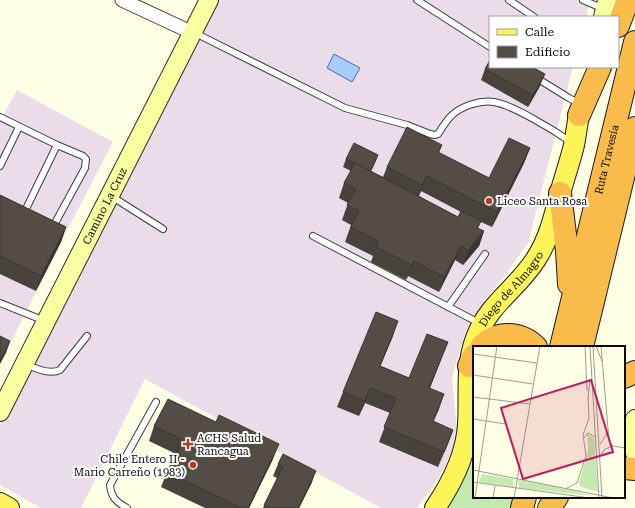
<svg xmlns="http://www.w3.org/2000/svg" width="635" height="508" font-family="'Roboto Serif',serif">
  <rect width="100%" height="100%" fill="#ffffe6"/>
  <g fill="#eadde9">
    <polygon points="217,0 590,0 586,17 490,17 490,67 573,67 528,243 503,278 487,297 466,330 452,377 458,441 438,479 417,508 381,508 145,379 81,508 41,508 0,485 0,425"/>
    <polygon points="17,90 113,142 61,242 0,364 0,121"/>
  </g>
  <polygon fill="#c3e9b0" points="474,457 474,497 514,497 512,508 447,508"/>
  <polygon fill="#aaccf8" stroke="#2f71d0" points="334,54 360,68 352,82 327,68"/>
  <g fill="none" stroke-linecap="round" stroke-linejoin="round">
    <g stroke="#3d3d3d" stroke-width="8">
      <g id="lane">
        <polyline points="417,0 490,47"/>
        <polyline points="509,0 534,17"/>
        <polyline points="583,0 604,9"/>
        <path d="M195,33L345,108L407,125L430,134L435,135L438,134C442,128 446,121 451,116C461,106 480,100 494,102C513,105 555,131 571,142"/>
        <polyline points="535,77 569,98 580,104"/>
        <polyline points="0,117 57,145 83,156 86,159 85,168 54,225"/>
        <polyline points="0,166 19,127"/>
        <polyline points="111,196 163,229"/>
        <polyline points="25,211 57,145"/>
        <polyline points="313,236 481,324"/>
        <polyline points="0,303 45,321"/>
        <polyline points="448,307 485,254"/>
        <path d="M26,364C36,369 50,375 60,370L87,336"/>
        <path d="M127,508C116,502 111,497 110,485L156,402"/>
      </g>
    </g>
    <g stroke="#3d3d3d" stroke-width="15">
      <polyline id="street" points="122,0 193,33"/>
    </g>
    <g stroke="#2c2c2c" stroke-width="20">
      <g id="secondary">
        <polyline points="603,17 607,0"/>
        <path id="s1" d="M0,412L209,0"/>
        <path d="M635,419C632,431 632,441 635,453"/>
      </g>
    </g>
    <g stroke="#1b1b1b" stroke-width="22">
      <g id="primary">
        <polyline points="0,503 9,508"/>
        <path id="s2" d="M435,508C452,483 466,456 468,425C470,395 465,367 476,338C489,303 517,289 536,259C549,239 554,217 560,194C564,178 570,162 574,145C576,135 577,125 579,115"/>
      </g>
    </g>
    <g stroke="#1b1b1b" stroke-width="24">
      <g id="highway">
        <polyline points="618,26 628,0"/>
        <polyline points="579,115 600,67"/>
        <polyline points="560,193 567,251 569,284"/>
        <path d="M481,347C496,331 520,331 536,347"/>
        <path id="s3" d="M561,347L635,42"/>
        <polyline points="582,347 635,128"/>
        <polyline points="469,366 474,355"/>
        <polyline points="624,377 635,372"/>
        <polyline points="624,468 635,469"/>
        <polyline points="522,508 525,497"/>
        <polyline points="549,508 557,497"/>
      </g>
    </g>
    <use href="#lane" stroke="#fff" stroke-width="6"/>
    <use href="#street" stroke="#fff" stroke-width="13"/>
    <use href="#secondary" stroke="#f7ffa1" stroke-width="18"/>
    <use href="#primary" stroke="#fdf459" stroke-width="20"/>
    <use href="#highway" stroke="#f9bc4b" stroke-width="22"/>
  </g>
  <g fill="#47423c" fill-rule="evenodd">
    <polygon points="485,69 540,86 528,107 481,80"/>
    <path d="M442,145L439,153L489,178L530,148L524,163L492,227L481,222L478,228L484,231L479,246L463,265L455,260L439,292L408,276L406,280L371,262L373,256L345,242L351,225L342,220L348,203L339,198L344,183L351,171L343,167L346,159L378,155L371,171L383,177L387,167ZM421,191L461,212L458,217L419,196Z"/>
    <polygon points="0,195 66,227 61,242 36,291 0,274"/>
    <polygon points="393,336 380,366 409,378 442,357 430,388 439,409 433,421 453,430 438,467 379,442 390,413 365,403 359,416 337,407 343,392"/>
    <polygon points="154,426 273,459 249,508 205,508 161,487 167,472 176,454 149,441"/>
    <polygon points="278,464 312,482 299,508 263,508 277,478 273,476"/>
  </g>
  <g fill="#3a3631">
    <polygon points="545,74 540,86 528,107 533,95"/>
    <polygon points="530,148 524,163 492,227 497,212"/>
    <polygon points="378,155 375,163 367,179 370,171"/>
    <polygon points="427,176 421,191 417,200 422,185"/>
    <polygon points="66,227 61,242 36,291 41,276"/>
    <polygon points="484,231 479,246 463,265 468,250"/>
    <polygon points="461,246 455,260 439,292 444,277"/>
    <polygon points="414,261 408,276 406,280 412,265"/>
    <polygon points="398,321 393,336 374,381"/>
    <polygon points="10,341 6,353 0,364 0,361"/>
    <polygon points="448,342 442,357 424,403 429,388"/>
    <polygon points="370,388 365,403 359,416 365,401"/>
    <polygon points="444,394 439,409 427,436 433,421"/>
    <polygon points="453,430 448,444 438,467 444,452"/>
    <polygon points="279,444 273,459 249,508 248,508"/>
    <polygon points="316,471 312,482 299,508 298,508"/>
  </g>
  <g fill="#534d46" stroke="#3a3631">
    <polygon points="490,60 490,67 532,67 545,74 533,95 485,69"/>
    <polygon points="407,127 442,145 438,152 489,178 509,138 530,148 497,212 427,176 422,185 387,167"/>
    <polygon points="354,143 378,155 370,171 346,159"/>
    <polygon points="355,163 458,217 461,211 481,221 477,228 484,231 468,250 461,246 444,277 414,261 412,265 376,247 379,242 351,227 359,211 347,205 356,189 344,183"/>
    <polygon points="0,195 66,227 41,276 0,256"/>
    <polygon points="376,312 398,321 380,366 409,378 427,334 448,342 429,388 444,394 433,421 453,430 444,452 384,427 396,398 370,388 365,401 343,392"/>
    <polygon points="0,336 10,341 0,361"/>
    <polygon points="168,399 216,422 219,415 279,444 248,508 241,508 167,472 183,440 154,426"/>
    <polygon points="283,454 316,471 298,508 269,508 264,505 283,467 278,464"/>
  </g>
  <g fill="#bc3620" stroke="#fff" stroke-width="1.5">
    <circle cx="489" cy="201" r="4"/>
    <path d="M186 438h4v4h4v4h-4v4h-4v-4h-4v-4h4z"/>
    <circle cx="193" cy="465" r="4"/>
  </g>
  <g text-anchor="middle" stroke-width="4" stroke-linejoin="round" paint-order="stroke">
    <g font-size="11" fill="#0a0a0a" stroke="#fff">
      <text dy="4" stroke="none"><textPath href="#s3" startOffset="193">Ruta Travesía</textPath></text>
      <text dy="4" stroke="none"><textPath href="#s1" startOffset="231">Camino La Cruz</textPath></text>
      <text dy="4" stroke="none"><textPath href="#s2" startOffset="239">Diego de Almagro</textPath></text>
    </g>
    <g font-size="11" fill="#0a0a0a" stroke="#fff" text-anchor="start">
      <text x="497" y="205">Liceo Santa Rosa</text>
      <text x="197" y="442">ACHS Salud<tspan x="197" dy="13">Rancagua</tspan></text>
      <text x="185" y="463" text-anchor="end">Chile Entero II -<tspan x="185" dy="13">Mario Carreño (1983)</tspan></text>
    </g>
  </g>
  <g transform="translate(473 346)">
    <rect width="152" height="152" fill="#ffffe6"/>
    <path d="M114,88L121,92L125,146L108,141L106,137L115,105ZM9,128L40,133L41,141L6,136ZM45,134L81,140L121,150L46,142Z" fill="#c3e9b0"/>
    <path fill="none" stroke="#9d9d8e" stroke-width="1" d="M112,0L114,45M117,0L126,152M120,0L129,152M123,0L129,15M128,0L136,95L140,100L152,102M0,8L64,17M0,29L60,38M0,51L57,58M115,53L117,33M0,73L33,78M110,93L115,87L122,91M127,98L136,85M127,110L132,103L140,100M0,124L140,152M0,136L117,152M94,142L104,137L113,110L110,89L116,72L115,51M2,152L24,0M20,152L22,140M41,152L67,0"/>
    <path fill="#c2185b" fill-opacity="0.15" stroke="#c2185b" stroke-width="2" d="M118,34L140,106L50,133L28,62Z"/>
    <rect width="152" height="152" fill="none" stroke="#0a0a0a" stroke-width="2"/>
  </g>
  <rect x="489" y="16" width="130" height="52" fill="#ffffff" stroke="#9d9d9d"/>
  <rect x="497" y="29" width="20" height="6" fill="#fdf459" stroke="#9d9d9d"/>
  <text x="525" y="36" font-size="12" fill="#0a0a0a">Calle</text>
  <rect x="497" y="46" width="20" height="12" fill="#534d46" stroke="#9d9d9d"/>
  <text x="525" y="56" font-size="12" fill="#0a0a0a">Edificio</text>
</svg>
